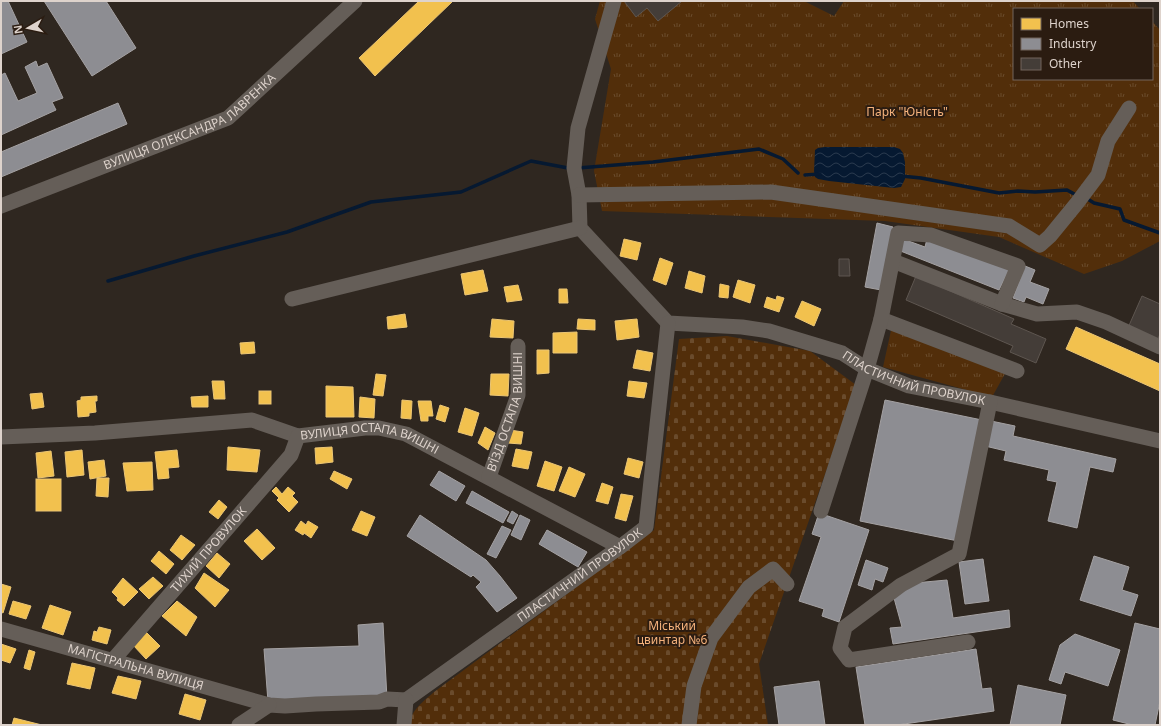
<svg xmlns="http://www.w3.org/2000/svg" width="1161" height="726" font-family="'Noto Sans',sans-serif">
  <defs>
    <pattern id="cemetery-stones" width="16" height="16" patternUnits="userSpaceOnUse"><rect width="16" height="16" fill="#522e0a"/><path d="M2 7V4a2 2 0 0 1 4 0v3zM10 15v-3a2 2 0 0 1 4 0v3z" fill="#6a4b2c"/></pattern>
    <pattern id="park-tufts" width="24" height="20" patternUnits="userSpaceOnUse"><rect width="24" height="20" fill="#522e0a"/><path d="M3 7l-1-3M5 7V3M7 7l1-3M15 17l-1-3M17 17v-4M19 17l1-3" fill="none" stroke="#6a4b2c"/></pattern>
    <pattern id="water-waves" width="16" height="10" patternUnits="userSpaceOnUse"><rect width="16" height="10" fill="#061931"/><path d="M0 5q4-4 8 0t8 0" fill="none" stroke="#2a3a4e"/></pattern>
  </defs>
  <rect width="100%" height="100%" fill="#2f2720"/>
  <path fill="url(#cemetery-stones)" d="M727,336L810,351L856,385L759,664L768,725H409C411,710 424,701 434,692L654,530L679,339Z"/>
  <g fill="url(#park-tufts)">
    <polygon points="600,1 804,1 834,16 844,1 1133,1 1140,9 1014,9 1014,79 1152,79 1152,21 1160,30 1160,241 1122,261 1084,274 999,237 885,221 602,211 594,171 611,69 595,19"/>
    <polygon points="892,326 1006,372 992,397 883,367"/>
  </g>
  <polygon fill="url(#water-waves)" points="825,147 894,147 900,149 903,153 905,162 905,179 901,187 894,188 829,181 818,179 815,177 814,171 815,150 818,148"/>
  <g fill="#f2c14e" stroke="#ecc674">
    <polygon points="419,1 453,1 375,76 359,58"/>
    <polygon points="624,239 641,243 637,260 620,256"/>
    <polygon points="660,258 673,263 666,285 653,280"/>
    <polygon points="483,270 488,291 465,295 461,274"/>
    <polygon points="689,271 705,276 702,293 685,288"/>
    <polygon points="738,280 755,285 750,303 733,297"/>
    <polygon points="720,284 729,286 728,298 719,297"/>
    <polygon points="518,285 522,300 507,302 504,287"/>
    <polygon points="559,289 567,289 568,303 559,303"/>
    <polygon points="777,296 784,298 779,312 764,307 767,297 776,300"/>
    <polygon points="802,301 821,309 814,326 795,317"/>
    <polygon points="405,314 407,327 388,329 387,317"/>
    <polygon points="492,319 514,321 513,338 490,337"/>
    <polygon points="578,319 595,320 595,330 577,329"/>
    <polygon points="637,319 639,337 617,340 615,321"/>
    <polygon points="1076,327 1160,364 1160,391 1066,349"/>
    <polygon points="577,332 577,353 553,353 553,333"/>
    <polygon points="254,342 255,353 241,354 240,343"/>
    <polygon points="537,350 549,350 549,373 537,374"/>
    <polygon points="637,350 653,353 650,371 633,368"/>
    <polygon points="376,374 386,375 383,396 373,395"/>
    <polygon points="491,374 509,374 508,396 490,395"/>
    <polygon points="212,381 224,381 225,399 214,399"/>
    <polygon points="629,381 647,383 644,398 627,396"/>
    <polygon points="326,386 353,387 354,417 326,417"/>
    <rect x="259" y="391" width="12" height="13"/>
    <polygon points="42,393 44,407 32,409 30,394"/>
    <polygon points="97,396 97,401 95,401 96,412 89,413 89,416 78,417 77,401 81,400 81,397"/>
    <polygon points="208,396 208,407 192,407 191,397"/>
    <polygon points="360,397 375,399 374,418 359,417"/>
    <polygon points="402,400 412,401 411,419 401,418"/>
    <polygon points="418,401 431,401 433,416 428,416 428,421 421,421"/>
    <polygon points="440,405 449,408 445,422 436,419"/>
    <polygon points="465,408 479,413 472,436 458,432"/>
    <polygon points="485,427 495,433 488,450 478,443"/>
    <polygon points="510,430 523,432 521,444 508,443"/>
    <polygon points="228,447 260,450 257,472 227,470"/>
    <polygon points="332,447 333,462 316,464 315,448"/>
    <polygon points="516,449 532,452 528,469 512,466"/>
    <polygon points="82,450 84,475 67,477 65,452"/>
    <polygon points="177,450 179,467 168,468 169,478 158,479 155,452"/>
    <polygon points="51,451 54,476 38,478 36,453"/>
    <polygon points="628,458 643,462 639,478 624,474"/>
    <polygon points="104,460 106,476 90,479 88,462"/>
    <polygon points="545,461 562,467 554,491 537,486"/>
    <polygon points="152,462 153,490 127,491 123,463"/>
    <polygon points="569,467 585,474 575,497 559,491"/>
    <polygon points="334,471 352,479 347,489 330,479"/>
    <polygon points="97,478 109,478 108,497 96,496"/>
    <rect x="36" y="479" width="25" height="32"/>
    <polygon points="602,483 613,487 608,504 596,501"/>
    <polygon points="276,487 282,494 288,487 295,493 292,496 298,502 289,512 277,500 279,498 272,491"/>
    <polygon points="621,494 633,496 626,521 615,518"/>
    <polygon points="219,500 227,507 218,519 209,512"/>
    <polygon points="361,511 375,517 367,536 352,530"/>
    <polygon points="301,521 306,525 308,521 318,527 311,538 304,533 303,535 295,530"/>
    <polygon points="257,529 275,548 262,560 244,541"/>
    <polygon points="181,535 195,545 182,560 170,550"/>
    <polygon points="159,551 174,564 166,574 151,561"/>
    <polygon points="217,553 230,564 219,578 206,566"/>
    <polygon points="204,573 229,590 215,607 195,588"/>
    <polygon points="153,577 163,586 149,599 139,589"/>
    <polygon points="123,578 138,592 124,606 117,600 118,598 112,592"/>
    <polygon points="1,584 11,587 3,613 1,612"/>
    <polygon points="13,601 31,606 26,619 9,614"/>
    <polygon points="177,601 197,617 186,636 162,616"/>
    <polygon points="50,605 71,612 63,635 42,628"/>
    <polygon points="99,627 111,630 107,644 92,640 94,631 97,632"/>
    <polygon points="146,632 160,646 146,659 133,645"/>
    <polygon points="1,644 16,649 10,663 1,660"/>
    <polygon points="29,650 35,652 30,670 24,668"/>
    <polygon points="72,663 95,668 90,689 67,684"/>
    <polygon points="118,676 141,681 136,699 112,693"/>
    <polygon points="185,694 206,700 200,720 179,714"/>
    <polygon points="14,718 42,725 12,725"/>
  </g>
  <g fill="#8d8d92" stroke="#a5a2a3">
    <polygon points="1,1 8,1 27,42 1,54"/>
    <polygon points="44,1 106,1 136,48 92,76"/>
    <polygon points="36,61 38,67 47,63 63,98 52,102 56,110 1,135 1,75 5,73 18,101 37,93 25,67"/>
    <polygon points="118,103 127,124 1,177 1,152"/>
    <polygon points="877,223 893,227 881,290 865,287"/>
    <polygon points="903,239 925,247 927,239 1010,268 999,290 898,250"/>
    <polygon points="1025,266 1035,270 1030,282 1049,289 1043,304 1026,297 1024,302 1013,298"/>
    <polygon points="885,400 982,420 958,541 860,521"/>
    <polygon points="991,421 1015,426 1013,436 1116,459 1113,472 1090,467 1077,528 1048,521 1057,482 1047,480 1049,470 1004,460 1006,451 985,446"/>
    <polygon points="439,471 465,486 456,501 430,485"/>
    <polygon points="472,491 509,512 503,523 466,503"/>
    <polygon points="512,511 518,515 513,524 507,521"/>
    <polygon points="819,513 869,530 839,622 822,616 824,609 799,601 821,537 812,534"/>
    <polygon points="420,515 486,560 500,576 517,598 497,612 476,587 481,582 473,575 471,577 407,536"/>
    <polygon points="520,515 530,520 521,540 511,535"/>
    <polygon points="502,526 511,530 496,558 487,554"/>
    <polygon points="547,530 587,552 578,567 539,544"/>
    <polygon points="1094,556 1129,567 1122,590 1138,595 1131,616 1080,600"/>
    <polygon points="983,559 989,601 965,604 959,562"/>
    <polygon points="866,560 888,568 883,582 875,579 872,590 858,585"/>
    <polygon points="947,580 953,618 1009,610 1010,627 893,644 890,628 902,627 894,598 914,583"/>
    <polygon points="383,623 387,699 268,702 264,649 359,646 358,625"/>
    <polygon points="1135,623 1160,629 1160,701 1155,725 1133,725 1113,720"/>
    <polygon points="1075,634 1120,650 1108,686 1065,672 1061,684 1049,680 1060,645"/>
    <polygon points="976,649 982,689 991,688 994,711 897,725 865,725 856,667"/>
    <polygon points="819,681 825,725 779,725 774,687"/>
    <polygon points="1018,685 1066,695 1060,725 1010,725"/>
  </g>
  <g fill="none" stroke-linecap="round" stroke-linejoin="round">
    <g stroke="#061931" stroke-width="3.5">
      <polyline points="578,168 653,162 759,149 783,159 798,173"/>
      <polyline points="805,175 820,174"/>
      <polyline points="901,176 921,178 999,193 1018,191 1035,192 1067,190 1078,196"/>
      <polyline points="1086,198 1094,203 1120,209 1124,220 1160,233"/>
      <polyline points="108,281 194,256 287,232 371,202 461,192 531,161 568,168"/>
    </g>
  </g>
  <g fill="#443d38" stroke="#5e5650">
    <polygon points="624,1 682,1 658,21 647,8 636,17"/>
    <polygon points="839,259 849,259 850,276 839,276"/>
    <polygon points="916,276 1014,319 1011,324 1046,339 1036,363 1010,352 1013,346 906,300"/>
    <polygon points="1142,296 1160,304 1160,334 1156,343 1127,330"/>
  </g>
  <g fill="none" stroke-linecap="round" stroke-linejoin="round">
    <g stroke="#655e58" stroke-width="15">
      <path id="s1" d="M614,1L578,128L574,168L579,195L580,228L668,323L742,327L769,331L842,353L867,369L909,386L990,402L1160,441"/>
      <polyline points="579,195 771,192 1009,226 1040,245 1050,236 1077,203 1098,175 1108,141 1129,108"/>
      <path id="s2" d="M1,206L228,118L355,1"/>
      <polyline points="893,261 1002,304 1037,314 1077,312 1106,322 1160,347"/>
      <polyline points="292,299 580,228"/>
      <polyline points="881,319 1017,371"/>
      <path id="s3" d="M1,437L95,433L252,420L298,436L365,428H379L406,434L620,547"/>
      <path id="s4" d="M489,477L518,395V346"/>
      <polyline points="821,511 867,369 881,319 898,233 931,235 1018,266 1002,304"/>
      <path id="s5" d="M1,629L269,705L285,706L316,704L379,702L387,699L406,700"/>
      <polyline points="968,642 849,660 840,648 845,627 901,585 959,554 990,402"/>
      <path id="s6" d="M113,660L291,455L298,436"/>
      <path id="s7" d="M406,700L620,547L646,527L668,323"/>
      <polyline points="239,725 269,705"/>
      <polyline points="404,725 406,700"/>
      <polyline points="689,725 694,686 711,638 749,587 773,569 787,584"/>
    </g>
  </g>
  <g text-anchor="middle" stroke-width="4" stroke-linejoin="round" paint-order="stroke">
    <g font-size="12" fill="#f5b27c" stroke="#2b1c11">
      <text x="907" y="116">Парк "Юність"</text>
      <text x="672" y="630">Міський<tspan x="672" dy="14">цвинтар №6</tspan></text>
    </g>
    <g font-size="12" fill="#ded3cc" stroke="#2b1c11">
      <text dy="4" stroke="none"><textPath href="#s2" startOffset="208">ВУЛИЦЯ ОЛЕКСАНДРА ЛАВРЕНКА</textPath></text>
      <text dy="4" stroke="none"><textPath href="#s1" startOffset="617">ПЛАСТИЧНИЙ ПРОВУЛОК</textPath></text>
      <text dy="4" stroke="none"><textPath href="#s4" startOffset="68">В’ЇЗД ОСТАПА ВИШНІ</textPath></text>
      <text dy="4" stroke="none"><textPath href="#s3" startOffset="374">ВУЛИЦЯ ОСТАПА ВИШНІ</textPath></text>
      <text dy="4" stroke="none"><textPath href="#s6" startOffset="146">ТИХИЙ ПРОВУЛОК</textPath></text>
      <text dy="4" stroke="none"><textPath href="#s7" startOffset="214">ПЛАСТИЧНИЙ ПРОВУЛОК</textPath></text>
      <text dy="4" stroke="none"><textPath href="#s5" startOffset="140">МАГІСТРАЛЬНА ВУЛИЦЯ</textPath></text>
    </g>
  </g>
  <rect width="1161" height="726" fill="none" stroke="#ded3cc" stroke-width="4"/>
  <rect x="1013" y="8" width="140" height="72" fill="#2b1c11" stroke="#73655c"/>
  <rect x="1021" y="18" width="20" height="12" fill="#f2c14e" stroke="#73655c"/>
  <text x="1049" y="28" font-size="12" fill="#ded3cc">Homes</text>
  <rect x="1021" y="38" width="20" height="12" fill="#8d8d92" stroke="#73655c"/>
  <text x="1049" y="48" font-size="12" fill="#ded3cc">Industry</text>
  <rect x="1021" y="58" width="20" height="12" fill="#443d38" stroke="#73655c"/>
  <text x="1049" y="68" font-size="12" fill="#ded3cc">Other</text>
  <g transform="translate(28 28) rotate(261)" stroke="#2b1c11" stroke-width="3" paint-order="stroke">
  <path d="M0-3L7 15L0 10L-7 15Z" fill="#ded3cc"/>
  <text y="-6" font-size="11" font-weight="bold" text-anchor="middle" fill="#ded3cc">N</text>
  </g>
</svg>
